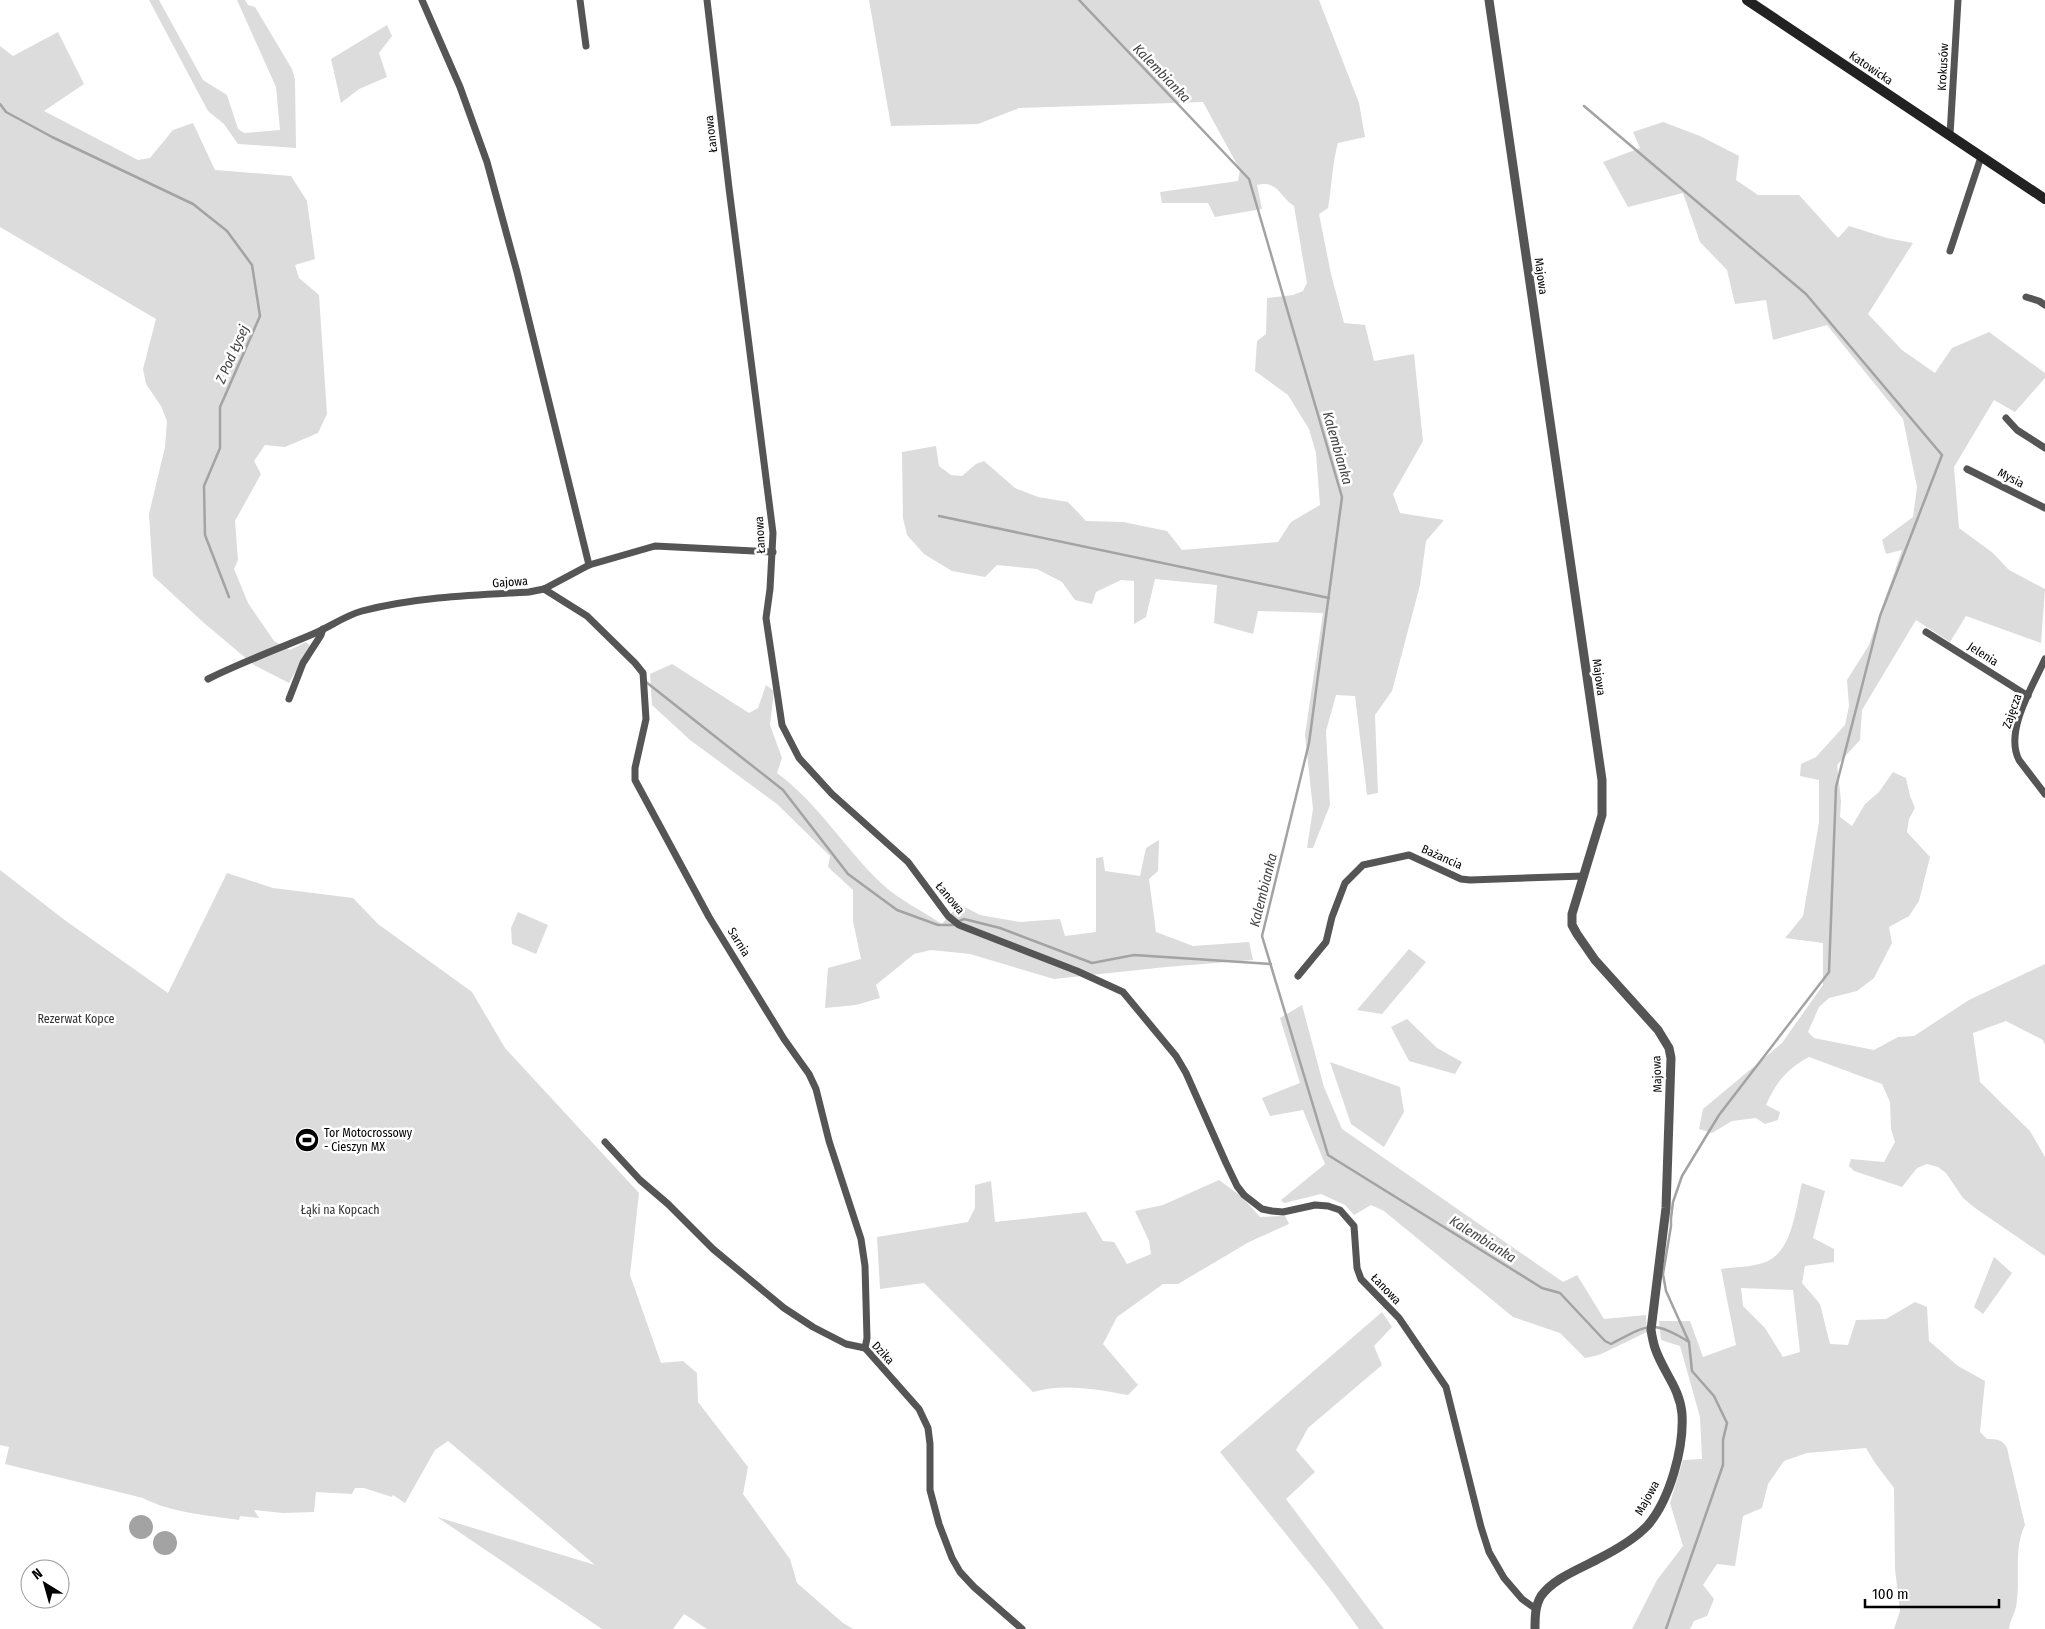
<svg xmlns="http://www.w3.org/2000/svg" width="2045" height="1629" font-family="'Fira Sans Condensed',sans-serif">
  <rect width="100%" height="100%" fill="#fff"/>
  <g fill="#dcdcdc" fill-rule="evenodd">
    <polygon points="149,0 159,0 203,80 227,95 238,129 244,133 280,130 276,87 237,0 245,0 248,5 255,7 292,69 295,80 296,148 238,144 224,124 208,111"/>
    <path d="M869,0H1319L1359,103L1365,137L1338,143C1332,164 1332,186 1328,208L1319,214L1331,274L1344,323L1365,325L1374,361L1414,354L1423,441L1393,494L1400,513L1444,520L1426,541L1420,585L1392,691L1375,715L1378,793L1367,795L1355,696L1336,695L1326,731L1330,805L1313,848H1307L1313,809L1305,735L1323,613L1258,611L1253,634L1214,623L1217,585L1155,579L1146,617L1134,624V581L1121,580L1096,592L1092,604L1075,600L1062,582L1037,569L997,565L985,577L952,571L924,554L907,535L903,518L902,452L936,446L939,466L951,475L962,476L976,464L984,461L1015,488L1038,497L1068,502L1086,521L1123,522L1167,531L1182,550L1278,542L1291,522L1320,505L1316,453L1309,429L1288,395L1255,371L1257,341L1266,334L1267,298L1293,295L1303,291L1307,283L1294,206C1279,196 1278,180 1257,185L1262,209L1215,217L1208,203H1162L1160,192L1238,181L1240,170L1203,102L1019,108L978,124L891,126Z"/>
    <polygon points="387,25 392,36 379,53 387,77 359,89 341,103 331,59"/>
    <polygon points="58,32 84,84 44,111 138,160 150,158 173,130 193,123 215,170 291,176 307,201 315,259 295,265 299,278 319,295 327,414 318,433 285,447 265,445 254,461 261,474 235,521 238,560 234,569 248,603 274,641 290,650 306,642 310,646 289,683 254,665 204,623 153,576 149,514 165,447 167,421 161,406 146,384 143,369 156,319 0,227 0,46 13,56"/>
    <path d="M1663,122L1700,136L1739,156L1736,180L1758,195H1799L1838,238L1849,226L1887,238L1913,243L1868,314L1902,350L1935,373L1952,348L1989,332L2045,373V378L2015,412L1994,400L1954,467L1959,528L1993,553L2009,570L2045,589L2041,643L1966,616L1950,642L1916,620L1862,710L1860,740L1837,765L1841,801L1840,817L1852,826L1865,804L1879,792L1893,772L1906,778L1910,796L1915,808L1909,819L1907,832L1930,857L1919,901L1909,916L1889,927L1892,943L1874,978L1857,991L1829,998L1819,1007L1808,1032L1814,1038L1874,1050L1898,1037L1914,1036L1969,1000L2045,964V1045L2043,1040L2006,1021L1973,1033L1980,1082L2030,1131L2045,1157V1256L1975,1208L1963,1198L1946,1173L1938,1167L1927,1164L1917,1168L1902,1187L1854,1171L1849,1166L1851,1159L1884,1162L1895,1142L1891,1129L1890,1102L1882,1084L1809,1057C1787,1069 1776,1082 1766,1105L1780,1112L1778,1120L1765,1124L1756,1118L1732,1121L1712,1133L1699,1129L1703,1109L1782,1043L1823,985V943L1785,938L1803,916L1819,822V780L1800,776L1801,764L1816,757L1845,725L1849,706L1847,680L1869,645L1902,550L1886,554L1882,540L1913,517L1917,487L1903,419L1827,325L1773,340L1766,300L1735,304L1727,270L1700,242L1683,193L1628,207L1603,162L1640,148L1633,132Z"/>
    <path d="M672,664L749,713L758,708L766,685L774,691L770,725L782,758L777,773C818,803 845,849 882,884C898,899 924,912 942,924L959,904L980,915L1020,922L1060,919L1065,936L1096,932V858L1103,857L1105,871L1140,876L1146,848L1159,840L1158,871L1149,879L1156,932L1193,946L1249,942L1253,960L1166,967L1054,979L970,954L931,950L914,954L876,985L880,998L856,1005L825,1008L828,968L861,959L853,921V890L828,867L830,856L777,804L690,740L652,705L650,674Z"/>
    <path d="M0,870L66,921L168,993L227,873L273,888L353,898L378,924L472,992L505,1048L639,1193L630,1275L661,1363L683,1361L697,1373L698,1402L748,1467L743,1494L790,1559L797,1583L843,1623L853,1629H707L684,1614L673,1629H602L437,1517L595,1565L448,1441L435,1450L405,1503L393,1495L392,1497L364,1488H355L352,1494L316,1492L314,1512L283,1513L254,1510L259,1518L240,1516L239,1520C206,1515 172,1513 143,1498L5,1464L9,1447L0,1445Z"/>
    <polygon points="518,912 548,925 536,954 512,944 511,928"/>
    <polygon points="1409,949 1426,962 1382,1014 1357,1010"/>
    <polygon points="1302,1005 1324,1087 1342,1129 1563,1282 1577,1275 1604,1319 1646,1315 1647,1332 1599,1355 1585,1358 1560,1333 1513,1317 1384,1211 1371,1205 1354,1215 1345,1205 1321,1194 1284,1203 1281,1200 1325,1164 1303,1110 1270,1116 1262,1098 1300,1083 1280,1018"/>
    <polygon points="1407,1019 1437,1048 1462,1062 1455,1074 1409,1061 1391,1027"/>
    <polygon points="1330,1062 1400,1087 1404,1112 1384,1147 1351,1124"/>
    <path d="M1219,1180L1242,1197L1260,1217L1285,1216L1289,1224L1249,1242L1178,1284H1163L1117,1317L1103,1344L1138,1385L1128,1395C1096,1389 1064,1383 1033,1392L924,1283L880,1289L877,1237L968,1222L975,1208V1185L991,1181L995,1222L1086,1212L1103,1241L1114,1242L1127,1264L1151,1254L1149,1241L1135,1211L1163,1205Z"/>
    <path d="M1802,1183L1825,1191L1813,1238L1834,1249V1262L1805,1266L1802,1283L1820,1304L1830,1344L1848,1345L1856,1320L1886,1319L1915,1302L1927,1307L1929,1341L1958,1366L1985,1381L1980,1432L1987,1439C1997,1439 2002,1439 2007,1448L2025,1525C2013,1549 2021,1580 2016,1607C2014,1615 2010,1620 2009,1629H1894L1900,1611L1895,1569L1894,1488L1875,1463L1866,1448L1807,1453L1784,1461L1768,1484L1762,1508L1743,1516L1735,1566L1717,1564L1703,1585L1714,1599L1707,1616L1694,1621L1690,1629H1632L1657,1580L1683,1546L1670,1503L1683,1460L1702,1459L1700,1417L1680,1346L1661,1340L1659,1321H1690L1703,1357L1736,1345L1721,1269C1735,1267 1751,1267 1763,1263C1793,1254 1795,1209 1802,1183ZM1741,1288L1793,1290L1800,1352L1783,1357L1765,1328L1743,1306Z"/>
    <polygon points="1994,1257 2012,1273 1983,1314 1974,1307"/>
    <polygon points="1382,1312 1392,1327 1374,1346 1382,1365 1308,1428 1296,1450 1315,1472 1286,1499 1384,1629 1359,1629 1330,1589 1220,1452"/>
  </g>
  <g fill="#a3a3a3">
    <circle cx="141" cy="1527" r="12"/>
    <circle cx="165" cy="1543" r="12"/>
  </g>
  <g fill="none" stroke-linecap="round" stroke-linejoin="round">
    <g stroke="#a3a3a3" stroke-width="2.5">
      <path d="M1079,0L1249,179L1342,497L1309,743L1262,936L1328,1155L1542,1288L1560,1293L1605,1341L1611,1344C1648,1325 1652,1319 1689,1342L1692,1371L1714,1396L1727,1423L1723,1440V1465L1666,1629"/>
      <polyline points="0,104 6,112 52,137 193,204 227,231 252,265 260,316 220,407 220,448 204,486 205,535 229,597"/>
      <polyline points="1584,106 1806,294 1942,455 1880,616 1836,787 1829,972 1719,1115 1682,1176 1673,1202 1671,1218 1671,1226 1663,1274 1666,1291 1689,1342"/>
      <polyline points="939,516 1329,598"/>
      <polyline points="646,682 783,790 848,874 897,910 938,925 954,925"/>
      <polyline points="959,921 964,919 1000,928 1092,963 1134,955 1271,964"/>
    </g>
    <g stroke="#555" stroke-width="7">
      <polyline points="422,0 460,87 487,162 517,272 589,565"/>
      <polyline points="580,0 586,46"/>
      <polyline points="707,0 729,188 773,533 770,589 766,618 782,725 799,758 832,794 908,862 948,916 959,925 1077,971 1123,992 1176,1056 1186,1073 1226,1163 1237,1186 1244,1195 1262,1209 1272,1211 1283,1212 1315,1205 1328,1206 1340,1210 1354,1226 1357,1268 1361,1279 1399,1318 1446,1387 1481,1527 1489,1552 1504,1578 1522,1599 1536,1609"/>
      <polyline points="1950,135 1958,0"/>
      <polyline points="1950,251 1981,157"/>
      <polyline points="2026,297 2039,301 2045,305"/>
      <polyline points="2006,418 2017,430 2045,448"/>
      <polyline points="1967,469 2045,508"/>
      <polyline points="544,589 587,616 635,663 643,673 646,719 635,768 635,780 709,917 784,1039 809,1074 816,1089 829,1141 861,1239 865,1266 867,1338 865,1348"/>
      <polyline points="1926,632 2028,696"/>
      <path d="M2045,659C2033,686 2004,731 2019,760L2045,794"/>
      <path d="M208,679C242,662 278,649 313,634C330,627 344,616 362,611C416,597 473,595 529,592L544,589L589,565L655,546L773,552"/>
      <polyline points="289,699 303,663 321,635 323,629"/>
      <polyline points="1298,976 1326,942 1332,917 1345,883 1363,865 1409,855 1461,879 1470,880 1584,876"/>
      <polyline points="605,1142 640,1180 668,1204 713,1249 784,1308 813,1327 846,1344 865,1348 919,1409 928,1428 930,1444 930,1490 939,1524 952,1558 960,1572 974,1587 1022,1629"/>
    </g>
    <path stroke="#555" stroke-width="9" d="M1489,0L1602,780V815L1572,914V925L1577,934L1595,960L1658,1030L1669,1048L1671,1058L1666,1208L1651,1330C1652,1336 1653,1342 1655,1348C1663,1372 1680,1388 1682,1414C1684,1448 1670,1499 1648,1525C1634,1540 1616,1550 1598,1559C1580,1569 1554,1578 1541,1596C1535,1606 1535,1618 1535,1629"/>
    <polyline stroke="#222" stroke-width="10" points="1747,0 2045,199"/>
  </g>
  <defs>
    <g id="stadium-disc" transform="scale(1.25)"><circle r="9.5" fill="#000" stroke="#fff"/><path d="M0-5a6.5 5 0 1 0 0 10a6.5 5 0 1 0 0-10ZM-3.5-1.8h7v3.6h-7Z" fill="#fff"/></g>
  </defs>
  <g fill-rule="evenodd">
    <use href="#stadium-disc" x="307" y="1140"/>
  </g>
  <g text-anchor="middle" stroke-width="5" stroke-linejoin="round" paint-order="stroke">
    <g font-size="12" fill="#000" stroke="#fff">
      <text transform="translate(1943 67) rotate(-87)" y="4">Krokusów</text>
      <text transform="translate(1871 68) rotate(34)" y="4">Katowicka</text>
      <text transform="translate(711 134) rotate(-97)" y="4">Łanowa</text>
      <text transform="translate(1541 276) rotate(82)" y="4">Majowa</text>
      <text transform="translate(2011 478) rotate(27)" y="4">Mysia</text>
      <text transform="translate(760 535) rotate(-93)" y="4">Łanowa</text>
      <text transform="translate(510 582) rotate(-4)" y="4">Gajowa</text>
      <text transform="translate(1983 654) rotate(32)" y="4">Jelenia</text>
      <text transform="translate(1599 677) rotate(82)" y="4">Majowa</text>
      <text transform="translate(2012 711) rotate(-71)" y="4">Zajęcza</text>
      <text transform="translate(1442 857) rotate(24)" y="4">Bażancia</text>
      <text transform="translate(950 898) rotate(50)" y="4">Łanowa</text>
      <text transform="translate(739 942) rotate(58)" y="4">Sarnia</text>
      <text transform="translate(1657 1074) rotate(-92)" y="4">Majowa</text>
      <text transform="translate(1386 1289) rotate(46)" y="4">Łanowa</text>
      <text transform="translate(883 1353) rotate(47)" y="4">Dzika</text>
      <text transform="translate(1647 1498) rotate(-61)" y="4">Majowa</text>
    </g>
    <g font-size="12" fill="#333" stroke="#fff">
      <text x="76" y="1023">Rezerwat Kopce</text>
      <text x="340" y="1214">Łąki na Kopcach</text>
    </g>
    <g font-size="12" fill="#000" stroke="#fff" text-anchor="start">
      <text x="324" y="1137">Tor Motocrossowy<tspan x="324" dy="14">- Cieszyn MX</tspan></text>
    </g>
    <g font-size="14" font-style="italic" fill="#444" stroke="#fff">
      <text transform="translate(1162 73) rotate(46)" y="5">Kalembianka</text>
      <text transform="translate(232 354) rotate(-66)" y="5">Z Pod Łysej</text>
      <text transform="translate(1338 448) rotate(74)" y="5">Kalembianka</text>
      <text transform="translate(1263 890) rotate(-76)" y="5">Kalembianka</text>
      <text transform="translate(1483 1239) rotate(32)" y="5">Kalembianka</text>
    </g>
  </g>
  <g transform="translate(45 1584) rotate(323)"><circle r="24" fill="#ffffff" stroke="#999999"/>
  <path d="M0-4L9 19L0 12L-9 19Z" fill="#000000"/>
  <text y="-8" font-size="14" font-weight="bold" text-anchor="middle" fill="#000000">N</text>
  </g>
  <path d="M1865 1599v8h134v-8" fill="none" stroke="#000000" stroke-width="2.5"/>
  <text x="1872" y="1599" font-size="15" fill="#000000" stroke="#ffffff" stroke-width="4" paint-order="stroke">100 m</text>
</svg>
